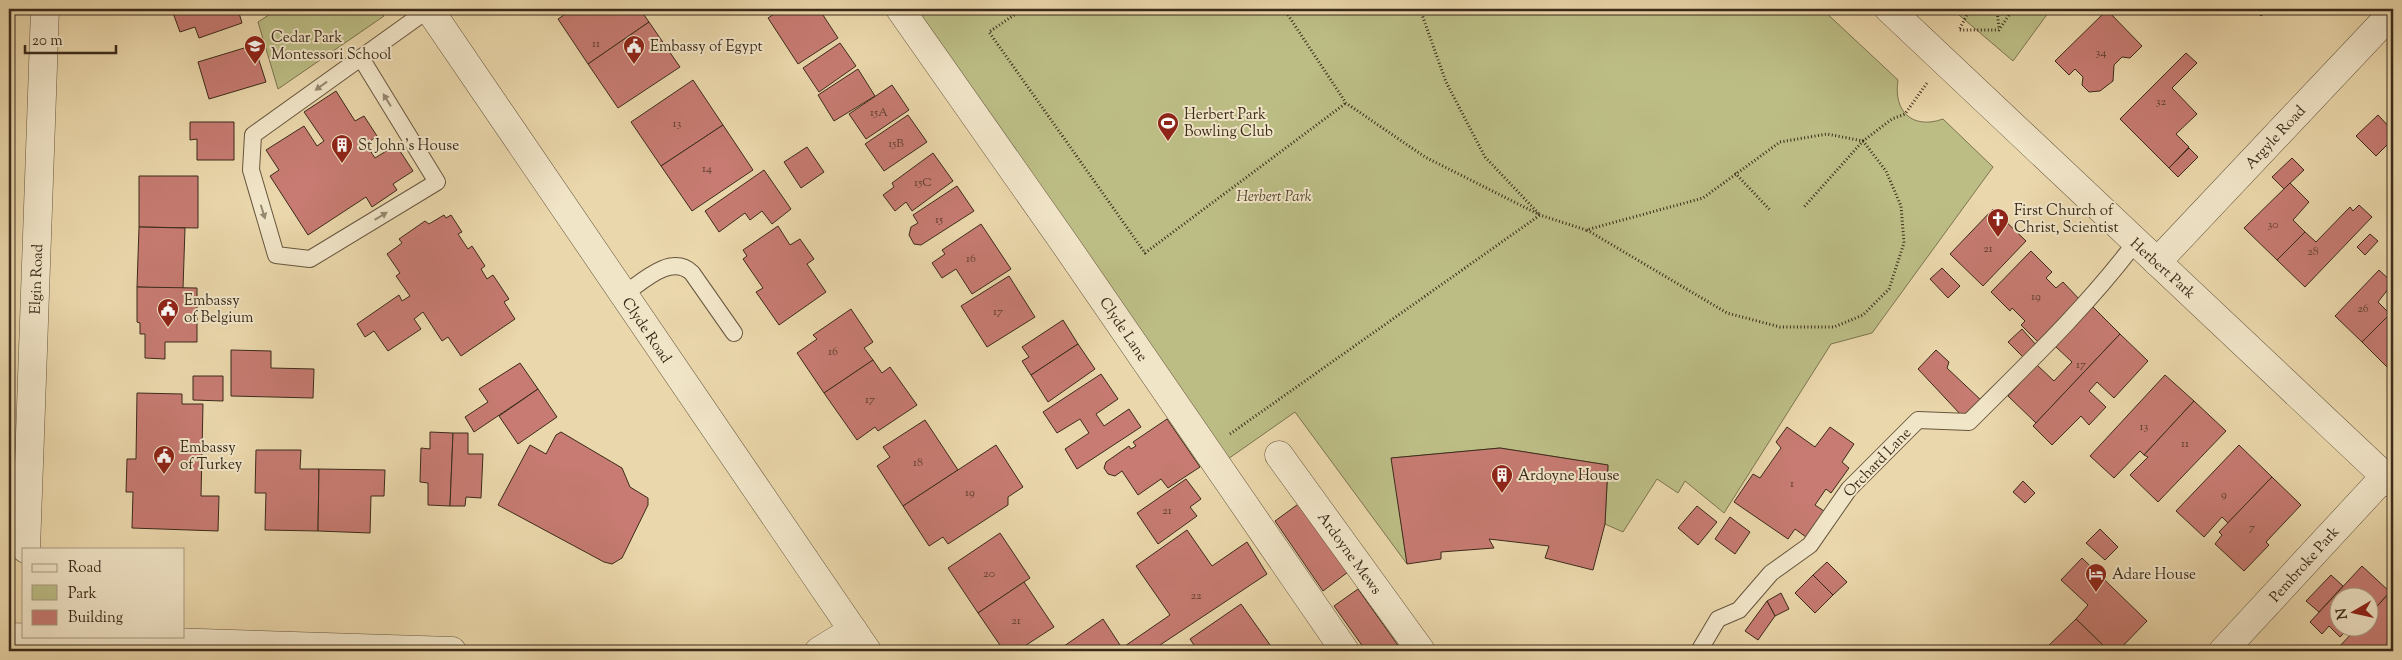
<svg xmlns="http://www.w3.org/2000/svg" width="2402" height="660" font-family="'Sorts Mill Goudy',serif">
  <rect width="100%" height="100%" fill="#ead7ab"/>
  <filter id="stains"><feTurbulence type="fractalNoise" baseFrequency=".004" numOctaves="4"/><feColorMatrix values="0 0 0 0 .2 0 0 0 0 .09 0 0 0 0 .02 0 0 0 .5 -.17"/></filter>
  <radialGradient id="worn" r=".72"><stop offset=".6" stop-color="#630" stop-opacity="0"/><stop offset="1" stop-color="#630" stop-opacity=".3"/></radialGradient>
  <g fill="#bcbd85" stroke="#7c7450">
    <polygon points="278,9 379,9 384,16 278,89 258,22"/>
    <path d="M917,9H1822L1898,80C1893,111 1912,130 1943,119L1993,167L1872,333L1831,344L1724,513L1685,481L1678,493L1657,479L1623,532L1605,524L1608,465L1500,448L1392,458L1407,564L1295,412L1228,459Z"/>
    <polygon points="1952,9 2051,9 2013,61"/>
  </g>
  <g fill="#c77b72" stroke="#3b2b1a">
    <polygon points="185,9 252,9 239,13 242,23 199,38 195,27 180,32 173,13"/>
    <polygon points="573,9 640,9 649,22 588,64 558,19"/>
    <polygon points="761,9 774,9 765,15"/>
    <polygon points="782,9 819,9 838,38 798,64 768,18"/>
    <polygon points="2254,9 2269,9 2261,16"/>
    <polygon points="2107,10 2142,46 2130,58 2122,57 2114,65 2113,81 2100,91 2089,92 2082,85 2083,77 2075,69 2069,75 2055,61"/>
    <polygon points="649,22 680,67 618,108 588,64"/>
    <polygon points="840,43 856,66 819,92 803,68"/>
    <polygon points="254,45 266,82 209,99 198,62"/>
    <polygon points="2186,53 2197,63 2172,88 2197,114 2176,134 2189,147 2169,168 2120,119"/>
    <polygon points="858,69 875,96 834,121 818,95"/>
    <polygon points="693,80 723,125 661,166 631,122"/>
    <polygon points="892,85 909,110 866,139 849,114"/>
    <polygon points="336,91 355,121 364,116 377,136 366,144 375,158 396,145 413,171 393,184 397,190 372,207 366,197 308,235 270,176 279,170 266,150 304,126 317,146 324,141 304,112"/>
    <polygon points="2393,95 2393,106 2388,101"/>
    <polygon points="908,115 927,142 884,171 865,144"/>
    <polygon points="2378,115 2393,131 2393,139 2376,156 2356,136"/>
    <polygon points="190,122 234,122 234,160 197,160 197,139 190,140"/>
    <polygon points="723,125 753,170 692,211 661,166"/>
    <polygon points="807,147 824,172 801,188 784,162"/>
    <polygon points="2189,148 2198,157 2178,177 2169,168"/>
    <polygon points="933,153 953,181 912,211 906,202 895,211 883,195 894,187 892,183"/>
    <polygon points="2292,158 2304,170 2284,189 2272,177"/>
    <polygon points="764,170 791,209 772,224 762,211 750,220 745,213 719,232 705,211"/>
    <polygon points="139,176 198,176 198,228 139,227"/>
    <polygon points="2290,183 2309,202 2293,220 2305,232 2277,260 2244,228"/>
    <polygon points="957,186 974,211 921,245 914,244 909,235 911,227 918,223 913,215"/>
    <polygon points="2359,205 2372,217 2305,287 2277,260 2305,232 2316,242 2350,207 2353,211"/>
    <polygon points="1993,209 2026,241 1983,286 1950,254"/>
    <polygon points="444,215 446,218 451,215 462,232 458,234 468,249 472,246 485,266 481,269 487,279 493,275 509,299 504,302 515,319 461,356 448,337 442,341 423,312 414,319 421,329 388,351 374,331 365,337 357,324 399,295 402,301 410,296 396,276 400,273 387,254 402,243 399,239 425,221 429,224"/>
    <polygon points="981,224 1011,269 972,294 956,269 942,278 932,263 945,254 942,250"/>
    <polygon points="778,226 790,245 800,239 814,259 807,264 826,292 779,325 756,292 763,288 743,259 747,256 743,250"/>
    <polygon points="139,227 185,228 183,289 137,287"/>
    <polygon points="2370,234 2378,241 2365,255 2357,247"/>
    <polygon points="2031,251 2052,272 2046,278 2056,288 2063,282 2081,301 2039,343 2021,325 2025,321 2012,308 2010,311 1991,292"/>
    <polygon points="1942,268 1960,286 1948,298 1930,279"/>
    <polygon points="2379,270 2393,283 2378,302 2390,314 2362,342 2335,316"/>
    <polygon points="1009,276 1035,317 987,347 961,306"/>
    <polygon points="137,287 197,288 197,342 165,342 165,359 145,358 145,334 140,334 140,323 137,322"/>
    <polygon points="2092,306 2120,334 2036,423 2008,396 2037,365 2054,381 2072,362 2055,346"/>
    <polygon points="851,309 873,342 864,348 873,360 824,393 797,353 817,339 813,335"/>
    <polygon points="2390,314 2393,317 2393,365 2389,369 2362,342"/>
    <polygon points="1063,320 1078,344 1031,375 1022,361 1029,357 1022,347"/>
    <polygon points="2022,329 2037,346 2024,358 2008,342"/>
    <polygon points="2120,334 2148,361 2114,398 2097,382 2089,391 2106,407 2089,425 2081,416 2052,445 2033,426"/>
    <polygon points="1078,344 1095,369 1048,402 1031,375"/>
    <polygon points="231,350 271,351 271,368 314,369 313,398 231,396"/>
    <polygon points="1936,350 1949,362 1947,368 1983,402 1970,414 1961,415 1918,369"/>
    <polygon points="873,360 882,373 890,367 917,405 878,431 875,427 857,440 824,393"/>
    <polygon points="520,363 538,389 474,432 465,417 488,402 479,389"/>
    <polygon points="1101,374 1118,399 1096,414 1104,426 1129,409 1141,427 1077,469 1065,449 1089,433 1080,419 1057,433 1043,412"/>
    <polygon points="2165,375 2194,401 2144,455 2140,451 2114,478 2090,456"/>
    <polygon points="193,376 223,376 223,401 193,400"/>
    <polygon points="538,389 557,417 518,444 499,416"/>
    <polygon points="137,393 182,394 182,404 203,404 201,496 219,496 218,531 132,528 133,492 126,492 127,459 136,459"/>
    <polygon points="2194,401 2226,431 2158,502 2130,475 2148,457 2144,455"/>
    <polygon points="1167,419 1200,467 1168,488 1161,479 1138,495 1122,471 1115,476 1108,474 1104,468 1106,462 1129,446 1131,449 1136,446 1133,442"/>
    <polygon points="925,420 958,470 903,506 877,466 890,457 883,447"/>
    <polygon points="1787,427 1815,447 1830,427 1854,444 1842,462 1849,468 1831,493 1826,489 1815,505 1824,511 1806,537 1795,529 1788,539 1734,502 1753,474 1760,478 1781,448 1776,442"/>
    <polygon points="430,432 453,433 450,506 428,505 428,483 420,482 421,448 430,449"/>
    <polygon points="561,432 622,468 630,487 648,498 648,505 622,558 612,564 604,562 498,505 530,445 546,454 556,435"/>
    <polygon points="453,433 468,433 468,454 483,454 481,498 466,497 465,506 450,506"/>
    <polygon points="996,445 1023,487 1008,497 1008,505 948,544 943,537 929,546 903,506"/>
    <polygon points="2239,445 2272,477 2228,523 2222,517 2204,537 2176,511"/>
    <polygon points="1500,448 1608,465 1605,524 1593,570 1545,558 1549,546 1489,539 1494,548 1441,552 1441,559 1407,564 1391,458"/>
    <polygon points="256,450 301,450 300,469 319,469 318,531 265,530 266,493 255,493"/>
    <polygon points="319,469 385,470 384,496 371,496 370,533 318,531"/>
    <polygon points="2272,477 2301,505 2266,542 2269,545 2244,571 2215,544 2222,535 2219,532"/>
    <polygon points="1186,479 1201,499 1190,507 1197,516 1158,544 1137,513"/>
    <polygon points="2023,481 2035,493 2025,503 2013,492"/>
    <polygon points="1301,502 1348,572 1323,591 1275,521"/>
    <polygon points="1697,506 1717,522 1698,545 1678,528"/>
    <polygon points="1730,517 1750,532 1735,554 1715,539"/>
    <polygon points="2100,529 2118,547 2105,560 2086,543"/>
    <polygon points="1187,530 1212,566 1247,542 1267,574 1151,651 1057,651 1103,619 1122,648 1170,615 1136,566"/>
    <polygon points="1000,533 1030,578 978,613 948,568"/>
    <polygon points="2082,558 2147,621 2118,651 2109,651 2076,619 2088,605 2061,580"/>
    <polygon points="1827,562 1847,582 1833,595 1813,575"/>
    <polygon points="2362,566 2390,592 2370,614 2370,598 2340,598 2340,628 2357,628 2353,632 2349,628 2340,637 2329,626 2322,634 2310,622"/>
    <polygon points="1813,575 1833,595 1815,613 1795,593"/>
    <polygon points="2331,575 2343,586 2319,612 2306,601"/>
    <polygon points="1024,582 1054,627 1017,651 1004,651 978,613"/>
    <polygon points="1358,589 1402,651 1366,651 1334,606"/>
    <polygon points="2390,592 2393,595 2393,650 2335,651 2357,628 2370,628 2370,614"/>
    <polygon points="1781,593 1789,609 1775,616 1767,601"/>
    <polygon points="1767,601 1775,616 1758,640 1745,631"/>
    <polygon points="1241,604 1273,649 1271,651 1198,651 1190,639"/>
    <polygon points="2076,619 2109,651 2043,651"/>
    <polygon points="1739,645 1747,651 1734,651"/>
  </g>
  <g fill="none" stroke-linecap="round" stroke-linejoin="round">
    <g stroke="#67563e" stroke-width="18">
      <g id="service">
        <polyline points="361,58 437,182 310,259 276,255 251,170 253,135 429,9"/>
        <path d="M623,295C642,282 671,253 692,273L734,333"/>
        <path d="M1699,651L1718,619L1739,610L1771,573L1810,545L1849,489L1918,420L1969,422C2026,365 2086,308 2135,243"/>
      </g>
    </g>
    <g stroke="#67563e" stroke-width="29">
      <g id="minor">
        <polyline points="429,9 867,651"/>
        <polyline points="900,9 1065,244 1345,651"/>
        <polyline points="2157,262 2393,12"/>
        <polyline points="1279,455 1421,651"/>
        <polyline points="26,549 45,9"/>
        <polyline points="9,637 452,651"/>
        <polyline points="819,651 853,630"/>
        <polyline points="2223,651 2385,476"/>
      </g>
    </g>
    <g stroke="#67563e" stroke-width="29">
      <polyline id="tertiary" points="1889,9 2393,484"/>
    </g>
    <g stroke="#3b2b1a" stroke-width="3" stroke-dasharray="1 2.5" stroke-linecap="butt">
      <polyline points="1023,9 989,32 1145,253 1346,103"/>
      <polyline points="1284,9 1346,103 1425,157 1540,215 1586,230 1703,198 1780,142 1827,134 1863,141 1892,119 1905,114 1927,83"/>
      <polyline points="1970,9 1959,30 1999,30 2013,9"/>
      <polyline points="1997,9 1999,29"/>
      <polyline points="1735,173 1770,210"/>
      <polyline points="1587,230 1727,313 1780,327 1834,327 1863,315 1889,289 1904,243 1901,206 1886,171 1863,141 1804,207"/>
      <polyline points="1230,434 1540,215 1485,157 1446,82 1420,9"/>
    </g>
    <use href="#service" stroke="#f1e5c8" stroke-width="16"/>
    <use href="#minor" stroke="#f1e5c8" stroke-width="28"/>
    <use href="#tertiary" stroke="#f1e5c8" stroke-width="28"/>
  </g>
  <defs><path id="oneway-solid" d="M-6-.8H1V-3.2L6.5 0L1 3.2V.8H-6Z" transform="scale(1.25)"/></defs>
  <g fill="#968871">
    <use href="#oneway-solid" transform="translate(321 86) rotate(144)"/>
    <use href="#oneway-solid" transform="translate(387 100) rotate(-122)"/>
    <use href="#oneway-solid" transform="translate(263 212) rotate(73)"/>
    <use href="#oneway-solid" transform="translate(381 216) rotate(-31)"/>
  </g>
  <defs>
    <g id="school-pin" transform="scale(1.125)"><path d="M0 17L-7.5 6A9.5 9.5 0 1 1 7.5 6Z" fill="#8f2418" stroke="#f1e5c8"/><path d="M0-5L7-2L0 1L-7-2ZM-4 1L0 2.5L4 1V4Q0 6-4 4Z" fill="#fff"/></g>
    <g id="civic-pin" transform="scale(1.125)"><path d="M0 17L-7.5 6A9.5 9.5 0 1 1 7.5 6Z" fill="#8f2418" stroke="#f1e5c8"/><path d="M-.6-6.5H3V-4.5H.6V-3L4-1V1h2V6H-6V1h2V-1L-.6-3ZM-1.2 2.5V6h2.4V2.5Z" fill="#fff"/></g>
    <g id="stadium-pin" transform="scale(1.125)"><path d="M0 17L-7.5 6A9.5 9.5 0 1 1 7.5 6Z" fill="#8f2418" stroke="#f1e5c8"/><path d="M0-5a6.5 5 0 1 0 0 10a6.5 5 0 1 0 0-10ZM-3.5-1.8h7v3.6h-7Z" fill="#fff"/></g>
    <g id="building-pin" transform="scale(1.125)"><path d="M0 17L-7.5 6A9.5 9.5 0 1 1 7.5 6Z" fill="#8f2418" stroke="#f1e5c8"/><path d="M-4-6H4V6H1V3H-1V6H-4ZM-2.5-4.3h1.7v1.8h-1.7ZM.8-4.3h1.7v1.8H.8ZM-2.5-1h1.7V.8h-1.7ZM.8-1h1.7V.8H.8Z" fill="#fff"/></g>
    <g id="church-pin" transform="scale(1.125)"><path d="M0 17L-7.5 6A9.5 9.5 0 1 1 7.5 6Z" fill="#8f2418" stroke="#f1e5c8"/><path d="M-1.2-6h2.4v3.5h3.3v2.4h-3.3V6h-2.4V-.1h-3.3v-2.4h3.3Z" fill="#fff"/></g>
    <g id="hotel-pin" transform="scale(1.125)"><path d="M0 17L-7.5 6A9.5 9.5 0 1 1 7.5 6Z" fill="#8f2418" stroke="#f1e5c8"/><path d="M-6-4.5h1.5V1H6V5H4.5V3h-9V5H-6ZM-4 0a1.8 1.8 0 1 1 3.6 0ZM.5 0V-2.5h3Q6-2.5 6 0Z" fill="#fff"/></g>
  </defs>
  <g fill-rule="evenodd">
    <use href="#school-pin" x="255" y="46"/>
    <use href="#civic-pin" x="634" y="46"/>
    <use href="#stadium-pin" x="1168" y="123"/>
    <use href="#building-pin" x="342" y="145"/>
    <use href="#church-pin" x="1998" y="219"/>
    <use href="#civic-pin" x="168" y="309"/>
    <use href="#civic-pin" x="164" y="456"/>
    <use href="#building-pin" x="1502" y="475"/>
    <use href="#hotel-pin" x="2096" y="574"/>
  </g>
  <g text-anchor="middle" stroke-width="4" stroke-linejoin="round" paint-order="stroke">
    <g font-size="12" fill="#5e3f30">
      <text x="596" y="47">11</text>
      <text x="2101" y="56">34</text>
      <text x="2161" y="105">32</text>
      <text x="879" y="116">15A</text>
      <text x="677" y="127">13</text>
      <text x="896" y="147">15B</text>
      <text x="707" y="172">14</text>
      <text x="923" y="186">15C</text>
      <text x="939" y="223">15</text>
      <text x="2273" y="228">30</text>
      <text x="1988" y="252">21</text>
      <text x="2313" y="255">28</text>
      <text x="971" y="262">16</text>
      <text x="2036" y="300">19</text>
      <text x="2363" y="312">26</text>
      <text x="998" y="315">17</text>
      <text x="833" y="355">16</text>
      <text x="2081" y="368">17</text>
      <text x="870" y="403">17</text>
      <text x="2144" y="430">13</text>
      <text x="2185" y="447">11</text>
      <text x="918" y="466">18</text>
      <text x="1792" y="487">1</text>
      <text x="970" y="496">19</text>
      <text x="2224" y="498">9</text>
      <text x="1167" y="514">21</text>
      <text x="2252" y="531">7</text>
      <text x="989" y="577">20</text>
      <text x="1196" y="599">22</text>
      <text x="1016" y="624">21</text>
    </g>
    <g font-size="15" fill="#3b2b1a" stroke="#f1e5c8" text-anchor="start">
      <text x="271" y="42">Cedar Park<tspan x="271" dy="17">Montessori School</tspan></text>
      <text x="650" y="51">Embassy of Egypt</text>
      <text x="1184" y="119">Herbert Park<tspan x="1184" dy="17">Bowling Club</tspan></text>
      <text x="358" y="150">St John's House</text>
      <text x="2014" y="215">First Church of<tspan x="2014" dy="17">Christ, Scientist</tspan></text>
      <text x="184" y="305">Embassy<tspan x="184" dy="17">of Belgium</tspan></text>
      <text x="180" y="452">Embassy<tspan x="180" dy="17">of Turkey</tspan></text>
      <text x="1518" y="480">Ardoyne House</text>
      <text x="2112" y="579">Adare House</text>
    </g>
    <g font-size="15" fill="#3b2b1a" stroke="#f1e5c8">
      <text transform="translate(2275 137) rotate(-47)" y="5">Argyle Road</text>
      <text transform="translate(2163 268) rotate(42)" y="5">Herbert Park</text>
      <text transform="translate(36 279) rotate(-88)" y="5">Elgin Road</text>
      <text transform="translate(1124 329) rotate(56)" y="5">Clyde Lane</text>
      <text transform="translate(647 330) rotate(56)" y="5">Clyde Road</text>
      <text transform="translate(1877 462) rotate(-46)" y="5">Orchard Lane</text>
      <text transform="translate(1350 553) rotate(54)" y="5">Ardoyne Mews</text>
      <text transform="translate(2304 564) rotate(-48)" y="5">Pembroke Park</text>
    </g>
    <g font-size="15" font-style="italic" fill="#55482f" stroke="#f1e5c8">
      <text x="1274" y="201">Herbert Park</text>
    </g>
  </g>
  <rect width="2402" height="660" fill="none" stroke="#ead7ab" stroke-width="30"/>
  <rect x="10" y="10" width="2382" height="640" fill="none" stroke="#3b2b1a" stroke-width="2.5"/>
  <rect x="15" y="15" width="2372" height="630" fill="none" stroke="#3b2b1a"/>
  <rect x="22" y="548" width="162" height="90" fill="#f1e5c8" stroke="#a89b82"/>
  <rect x="32" y="564" width="25" height="8" fill="#f1e5c8" stroke="#a89b82"/>
  <text x="68" y="572" font-size="15" fill="#3b2b1a">Road</text>
  <rect x="32" y="585" width="25" height="15" fill="#bcbd85" stroke="#a89b82"/>
  <text x="68" y="598" font-size="15" fill="#3b2b1a">Park</text>
  <rect x="32" y="610" width="25" height="15" fill="#c77b72" stroke="#a89b82"/>
  <text x="68" y="622" font-size="15" fill="#3b2b1a">Building</text>
  <g transform="translate(2354 612) rotate(261)"><circle r="24" fill="#f1e5c8" stroke="#a89b82"/>
  <path d="M0-4L9 19L0 12L-9 19Z" fill="#8f2418"/>
  <text y="-8" font-size="14" font-weight="bold" text-anchor="middle" fill="#3b2b1a">N</text>
  </g>
  <path d="M25 45v8h91v-8" fill="none" stroke="#3b2b1a" stroke-width="2.5"/>
  <text x="32" y="45" font-size="15" fill="#3b2b1a" stroke="#f1e5c8" stroke-width="4" paint-order="stroke">20 m</text>
  <rect width="100%" height="100%" filter="url(#stains)"/>
  <rect width="100%" height="100%" fill="url(#worn)"/>
</svg>
